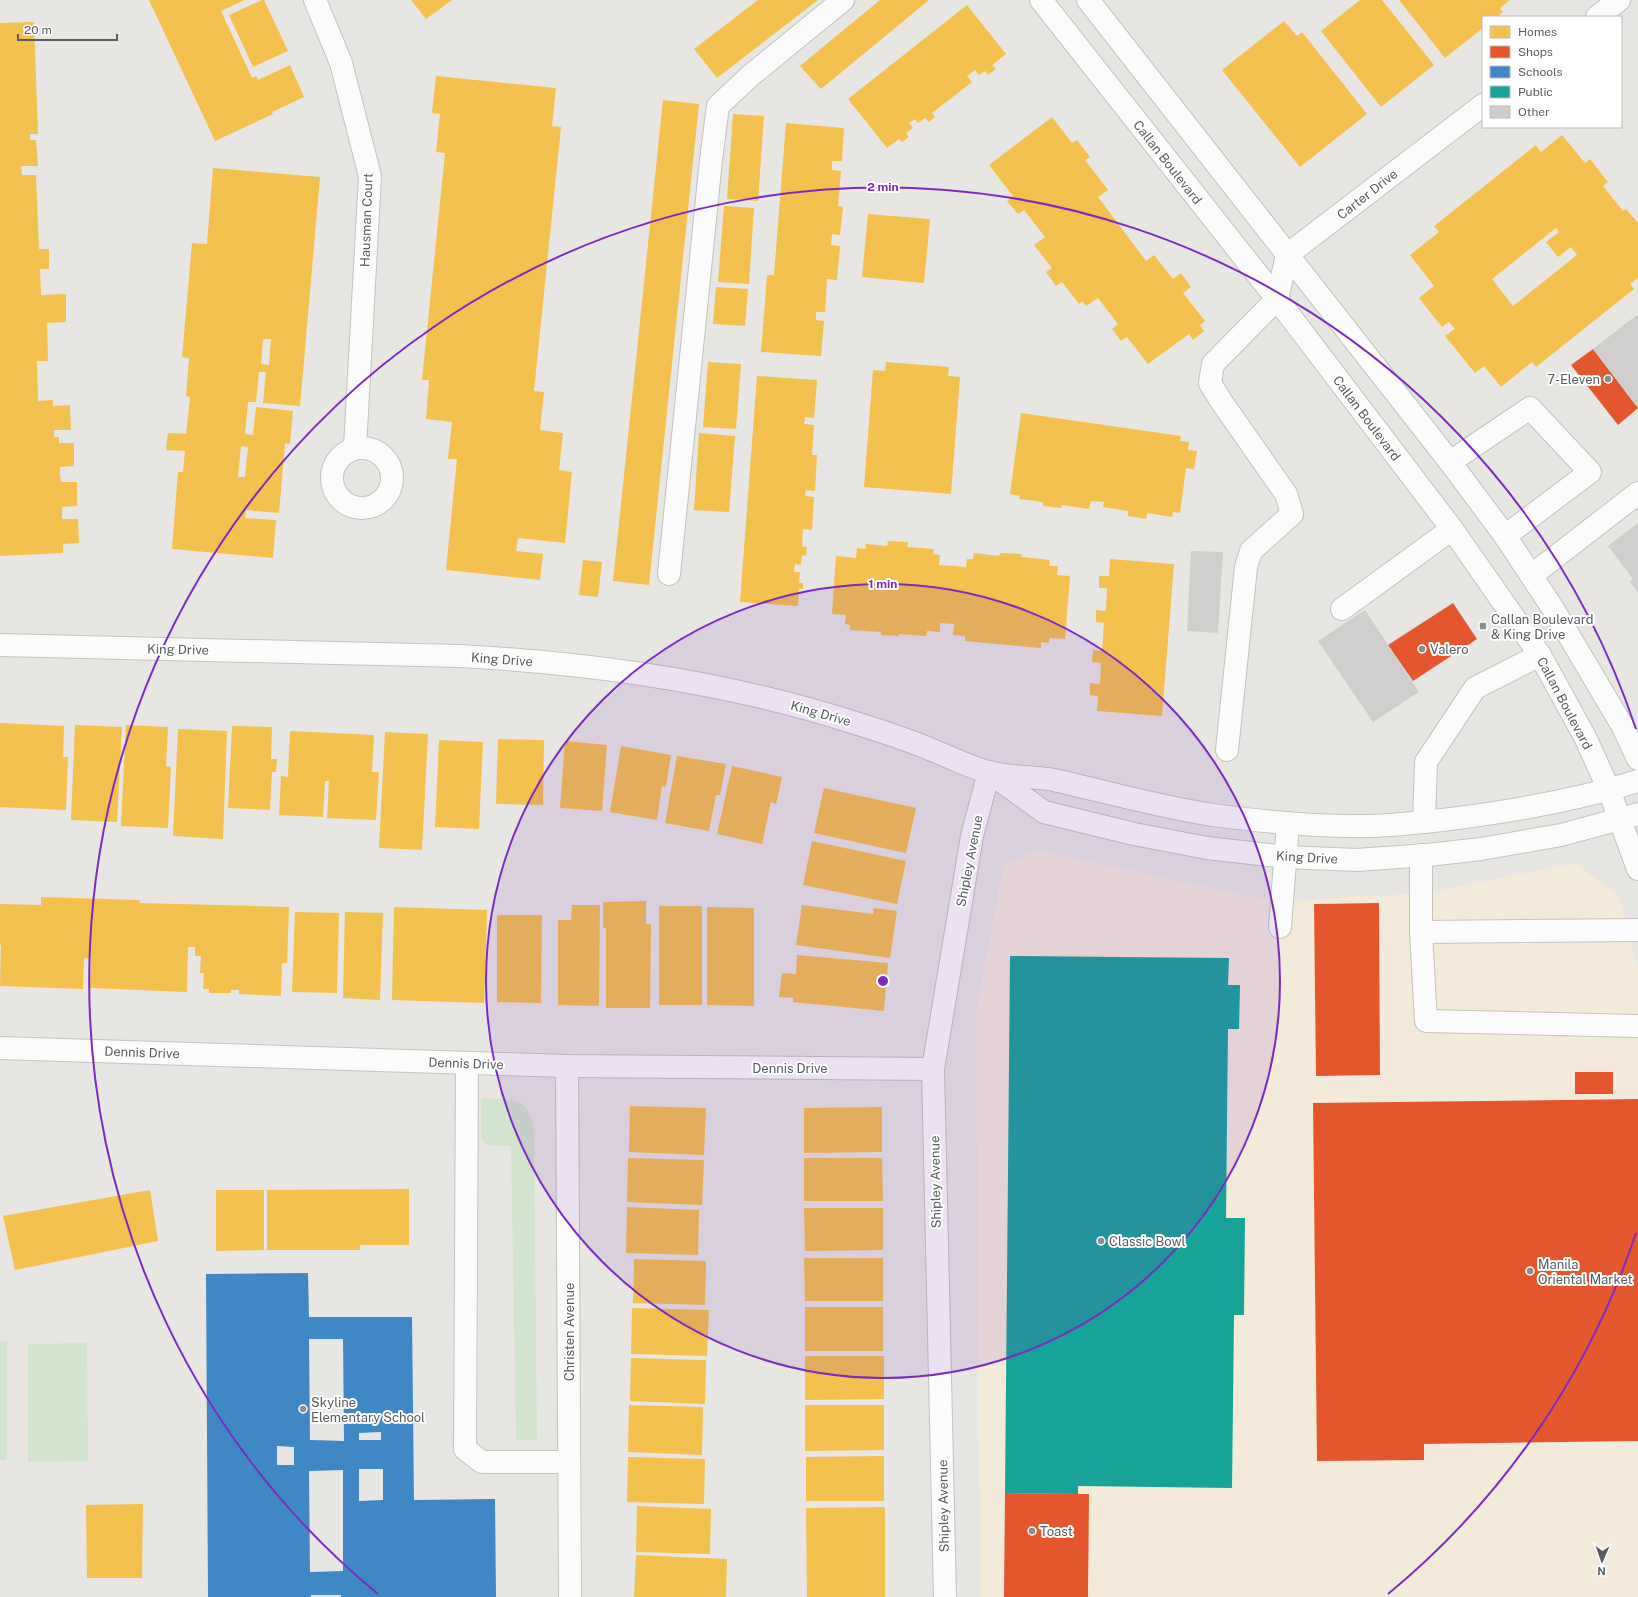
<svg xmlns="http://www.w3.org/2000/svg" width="1638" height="1597" font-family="'Public Sans',sans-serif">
  <rect width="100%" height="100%" fill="#e8e6e2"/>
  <polygon fill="#f3eada" points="1036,850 1277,902 1424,893 1575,863 1618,895 1638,968 1638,1597 980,1597 976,1011 1004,865"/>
  <g fill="#d2e4cd">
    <path d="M481,1099C507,1099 529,1095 534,1128L537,1440H516L511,1146L487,1145L481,1139Z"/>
    <rect x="0" y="1341" width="7" height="119"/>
    <polygon points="87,1343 88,1461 28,1462 28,1344"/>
  </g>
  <g fill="#f2c14e" fill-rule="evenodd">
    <polygon points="149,0 245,0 221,11 252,78 256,76 258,80 290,65 304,97 272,112 273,114 215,141"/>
    <polygon points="262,0 264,0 288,51 253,67 229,15"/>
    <polygon points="411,0 452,0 426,19"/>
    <polygon points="758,0 818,0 717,78 694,49"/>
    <polygon points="880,0 929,0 821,89 800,66"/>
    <polygon points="1360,0 1382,0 1434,65 1381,107 1321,31"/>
    <polygon points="1399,0 1510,0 1500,8 1503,12 1497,17 1483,17 1483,28 1445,58"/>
    <polygon points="967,5 1006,54 992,65 996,69 988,75 985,71 979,75 975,70 967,76 972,82 932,113 935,117 929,122 925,118 918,123 915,119 909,123 913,128 906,133 909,137 902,142 899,139 887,148 848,99"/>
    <polygon points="1284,21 1297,36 1302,32 1367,114 1300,167 1222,70"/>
    <polygon points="34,22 38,134 30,134 30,140 36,140 38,166 21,166 22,175 36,175 39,249 49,249 49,269 40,269 41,295 66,294 66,322 47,323 48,361 37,361 38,401 53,400 53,406 70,405 71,430 54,430 54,437 59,437 59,443 74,443 74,466 60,467 60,475 61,482 77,482 77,506 62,507 62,519 78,519 79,543 63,544 63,553 0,556 0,23"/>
    <polygon points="436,76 556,88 552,126 561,127 534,391 544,392 540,430 563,433 559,470 572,472 565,543 518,538 516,551 543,554 540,580 446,570 457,459 448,459 452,422 426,419 429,380 422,380 445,153 436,152 440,114 432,113"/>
    <polygon points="663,100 699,104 649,585 613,581"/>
    <polygon points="733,114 764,116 758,201 727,199"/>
    <polygon points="1052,117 1072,143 1077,140 1090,157 1085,160 1108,190 1098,197 1146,261 1154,255 1173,279 1181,273 1191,287 1183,293 1205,321 1200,325 1204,331 1193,340 1189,334 1148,364 1127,337 1121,341 1112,329 1118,324 1098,298 1086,306 1082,301 1079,304 1062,282 1056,286 1046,272 1052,268 1034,245 1045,237 1024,210 1018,214 1007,201 1013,196 989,165"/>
    <polygon points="786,123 844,128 842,161 832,161 832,170 841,171 838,206 843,207 840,235 832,234 831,245 840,246 837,280 827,279 825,312 816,312 816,320 824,321 821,356 761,352 767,275 774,275"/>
    <path d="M1562,135L1585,163L1590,159L1608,182L1603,186L1623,211L1626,209L1638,223V278L1630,284L1634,289L1536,367L1532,362L1501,387L1484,366L1475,373L1445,336L1455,329L1449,322L1442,327L1419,298L1434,286L1410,255L1439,232L1434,226L1536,145L1541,152ZM1556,228L1559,232L1546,242L1558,257L1571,247L1577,255L1513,306L1492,279Z"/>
    <path d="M213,168L320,177L300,406L263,403L266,372H259L256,402H248L245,434L253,435L256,407L293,411L290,444L285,443L279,513L246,510L245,518L276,520L273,558L172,549L178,472H183L185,451L166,450L168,433L186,434L190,397L186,396L189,358L182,357L192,243L207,244ZM263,339H271L269,365L261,364ZM241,446L248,447L245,477H238Z"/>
    <polygon points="724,206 754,208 749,284 718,282"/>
    <polygon points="868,214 930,219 924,283 862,277"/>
    <polygon points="716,287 748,289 745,326 713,324"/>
    <polygon points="708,362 741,364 736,429 703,427"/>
    <polygon points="886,362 949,367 948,376 960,377 951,494 864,487 873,370 885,371"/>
    <polygon points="757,376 817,380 814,418 805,417 804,424 814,425 812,455 817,455 815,491 806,490 805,496 814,497 812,530 803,529 802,546 807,547 806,556 802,555 801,565 795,564 794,572 800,572 799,583 803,583 803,589 799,589 798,606 740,602"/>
    <polygon points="1021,413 1181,436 1180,441 1189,442 1188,450 1197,451 1194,469 1186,468 1180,513 1173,512 1172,517 1147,513 1146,519 1128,516 1128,511 1103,507 1104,502 1091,501 1089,509 1062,505 1061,508 1043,506 1043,502 1019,499 1020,496 1010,494"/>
    <polygon points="699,433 735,436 729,512 694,510"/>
    <polygon points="888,541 908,542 907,547 934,549 933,554 940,555 939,565 966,567 967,559 973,559 974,553 999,556 1000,553 1022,554 1021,557 1050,560 1049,566 1058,566 1057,575 1070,576 1065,639 1049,638 1049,643 1041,642 1041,648 965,641 965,636 953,635 954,624 940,623 940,632 927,631 926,636 899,634 899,636 881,635 881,632 850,630 850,625 845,624 846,615 832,614 836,556 856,558 857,548 866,549 866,544 887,546"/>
    <polygon points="1110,559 1174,564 1162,716 1097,711 1098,696 1090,695 1090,683 1100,684 1101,663 1092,662 1093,650 1102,651 1104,623 1096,622 1096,610 1106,611 1107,588 1099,588 1099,576 1109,576"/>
    <polygon points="583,560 602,562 598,597 579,595"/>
    <polygon points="0,723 64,726 63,757 68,757 66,810 0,807"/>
    <polygon points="75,725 122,727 117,822 71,820"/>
    <polygon points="126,725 168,727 166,766 171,767 168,828 121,826"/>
    <polygon points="232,726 272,727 271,759 277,759 276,772 272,772 270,810 228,808"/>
    <polygon points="178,729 227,731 223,839 173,836"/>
    <polygon points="290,731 374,735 372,772 379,772 376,820 327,818 329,781 325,781 323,817 279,815 281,776 288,777"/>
    <polygon points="385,732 428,734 422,850 379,848"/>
    <polygon points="498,739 544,740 543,805 496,804"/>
    <polygon points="439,740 483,742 479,829 435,827"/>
    <polygon points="565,741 607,745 602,811 560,808"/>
    <polygon points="621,746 671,755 666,787 662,786 657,820 610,812"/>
    <polygon points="677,756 726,764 720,795 716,795 709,831 665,823"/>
    <polygon points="732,766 782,777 776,804 771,802 762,844 717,834"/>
    <polygon points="824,788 916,808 906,853 814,833"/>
    <polygon points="812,841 906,861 897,904 803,885"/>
    <polygon points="41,897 140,900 139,903 289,907 287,963 282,963 281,996 239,994 239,990 231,990 231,993 209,993 209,989 203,989 204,973 200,973 201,956 195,956 195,947 188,947 187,992 90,988 91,959 84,958 83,989 0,986 1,945 0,945 0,904 41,905"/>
    <polygon points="646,901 646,924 651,924 650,1008 606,1008 606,928 603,928 603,902"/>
    <polygon points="572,905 600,905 599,1006 558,1005 558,920 571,920"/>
    <polygon points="802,905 873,914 874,908 897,911 890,958 796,945"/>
    <rect x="659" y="906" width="43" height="99"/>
    <polygon points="394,907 487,910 484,1003 392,1000"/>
    <polygon points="707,907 754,908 754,1006 707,1005"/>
    <polygon points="295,912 339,913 337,993 292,992"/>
    <polygon points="345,912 383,913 380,1000 343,998"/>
    <polygon points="497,915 542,915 541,1003 497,1002"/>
    <polygon points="797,955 888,963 884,1011 793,1002 793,998 779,997 782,973 796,974"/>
    <polygon points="630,1106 706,1108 704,1155 629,1152"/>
    <polygon points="882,1107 882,1152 804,1153 804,1108"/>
    <polygon points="628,1158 704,1160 702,1205 627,1202"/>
    <polygon points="804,1158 882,1158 883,1201 804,1201"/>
    <polygon points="409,1189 409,1245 360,1245 360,1250 267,1250 267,1190"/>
    <polygon points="150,1190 158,1241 15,1270 3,1216"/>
    <polygon points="216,1190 264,1190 264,1250 216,1251"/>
    <polygon points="627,1207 699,1210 698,1255 626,1253"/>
    <polygon points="804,1208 883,1208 883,1250 805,1251"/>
    <polygon points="804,1258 883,1258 883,1301 805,1301"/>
    <polygon points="634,1259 706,1261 705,1305 633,1303"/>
    <rect x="805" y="1307" width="78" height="44"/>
    <polygon points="632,1308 709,1310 707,1356 631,1354"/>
    <polygon points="805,1356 884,1356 884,1399 805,1400"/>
    <polygon points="631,1358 706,1360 705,1404 630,1401"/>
    <polygon points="629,1405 703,1407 702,1455 628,1452"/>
    <polygon points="805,1405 884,1405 884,1450 805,1451"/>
    <polygon points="884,1456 884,1501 806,1501 806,1457"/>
    <polygon points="628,1457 705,1459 704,1504 627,1502"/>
    <polygon points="143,1504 142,1578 87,1578 86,1505"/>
    <polygon points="637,1506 711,1509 710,1554 636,1552"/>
    <polygon points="885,1507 885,1597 807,1597 806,1508"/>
    <polygon points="636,1555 727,1559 726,1597 634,1597"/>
  </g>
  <g fill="#e4572e">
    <polygon points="1593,349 1638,408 1618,425 1571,365"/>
    <polygon points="1453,603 1477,639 1413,681 1388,645"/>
    <polygon points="1379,903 1380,1075 1316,1076 1314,904"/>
    <rect x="1575" y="1072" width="38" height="22"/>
    <polygon points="1638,1099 1638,1441 1424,1444 1424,1460 1317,1461 1313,1103"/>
    <polygon points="1005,1493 1089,1494 1088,1597 1004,1597"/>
  </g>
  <path fill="#3f88c5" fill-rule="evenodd" d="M308,1273L309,1317H412L414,1500L495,1499L496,1597H341V1595H311V1597H208L206,1274ZM309,1339H343L344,1441L310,1440ZM381,1432V1440H359V1433ZM277,1446L294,1447V1465H277ZM359,1469H383V1500L359,1501ZM343,1470V1571L310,1572L309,1471Z"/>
  <polygon fill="#17a398" points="1010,956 1229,958 1228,985 1240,985 1239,1029 1228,1029 1226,1218 1245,1218 1244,1315 1234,1315 1232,1488 1078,1486 1078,1494 1005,1493"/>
  <g fill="#d0cecc">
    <polygon points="1638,314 1638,408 1593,349"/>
    <polygon points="1638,523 1638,593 1630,582 1633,579 1608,546"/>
    <polygon points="1191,551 1223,552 1218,633 1187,631"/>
    <polygon points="1365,610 1419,692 1373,722 1318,641"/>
  </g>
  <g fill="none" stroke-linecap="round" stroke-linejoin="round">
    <g stroke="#c3c3c2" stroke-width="24">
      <g id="minor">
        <polyline points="315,0 341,63 370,176 355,448"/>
        <polyline points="1041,0 1277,299 1452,529 1540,655 1586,739 1609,790 1638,869"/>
        <polyline points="1088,0 1450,462 1505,536 1552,607 1623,727 1638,759"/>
        <polyline points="1597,17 1619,0"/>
        <circle cx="362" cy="478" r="30"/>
        <polyline points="1450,462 1530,408 1590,472 1505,536"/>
        <polyline points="669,574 711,160 718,106 750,76 843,0"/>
        <polyline points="1532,575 1638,493"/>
        <polyline points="1342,609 1452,529"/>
        <path d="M0,645L459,656C592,663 724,681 852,722C878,730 906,739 932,750C950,757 969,767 988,772C1009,778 1032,776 1054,780C1107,792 1159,807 1213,815C1259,821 1306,826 1352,826C1382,827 1413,823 1443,820C1509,812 1574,801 1638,781"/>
        <polyline points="1227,750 1246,567 1251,551 1292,514 1286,494 1221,401 1210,383 1213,364 1277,299 1287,255 1483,105"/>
        <polyline points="990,773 1044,812 1134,834 1207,848 1286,857 1356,860 1428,855 1481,849 1561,835 1638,814"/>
        <polyline points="1424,822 1426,762 1475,688 1540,655"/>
        <polyline points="1421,855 1421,932"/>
        <polyline points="1280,927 1288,824"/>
        <polyline points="1638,930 1421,932 1426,1021 1638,1026"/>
        <polyline points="0,1048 567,1066 933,1069"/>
        <polyline points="467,1063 465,1449 482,1462 569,1462"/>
        <polyline points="567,1066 570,1597"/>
        <polyline points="945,1597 933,1069 972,836 989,772"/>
      </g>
    </g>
    <use href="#minor" stroke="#fcfbfb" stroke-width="22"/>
  </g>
  <circle cx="883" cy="981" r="397" fill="#7b2cbf" fill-opacity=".12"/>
  <g fill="none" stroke="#7b2cbf" stroke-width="2">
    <circle cx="883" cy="981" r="397"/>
    <path d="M1636 1233A794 794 0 0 1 1388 1594M378 1594A794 794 0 1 1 1636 729"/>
  </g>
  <g fill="#8a8d8e" stroke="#fff" stroke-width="1.5">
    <circle cx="1608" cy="379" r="4"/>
    <rect x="1479" y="622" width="8" height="8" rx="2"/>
    <circle cx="1422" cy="649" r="4"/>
    <circle cx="1101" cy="1241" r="4"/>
    <circle cx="1530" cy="1271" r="4"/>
    <circle cx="303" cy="1409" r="4"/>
    <circle cx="1032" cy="1531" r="4"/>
  </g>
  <g text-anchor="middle" stroke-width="4" stroke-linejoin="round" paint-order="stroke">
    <g font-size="13" fill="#585d60" stroke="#fff">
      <text transform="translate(1168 162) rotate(52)" y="5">Callan Boulevard</text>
      <text transform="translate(1367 194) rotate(-38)" y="5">Carter Drive</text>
      <text transform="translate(366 220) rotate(-88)" y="5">Hausman Court</text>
      <text transform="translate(1367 418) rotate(53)" y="5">Callan Boulevard</text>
      <text transform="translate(178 649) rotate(1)" y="5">King Drive</text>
      <text transform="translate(502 659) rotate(4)" y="5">King Drive</text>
      <text transform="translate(1565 703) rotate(62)" y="5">Callan Boulevard</text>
      <text transform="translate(821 713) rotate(16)" y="5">King Drive</text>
      <text transform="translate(1307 857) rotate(3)" y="5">King Drive</text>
      <text transform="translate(969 861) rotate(-79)" y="5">Shipley Avenue</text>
      <text transform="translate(142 1052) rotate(2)" y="5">Dennis Drive</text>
      <text transform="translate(466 1063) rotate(2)" y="5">Dennis Drive</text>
      <text x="790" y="1073">Dennis Drive</text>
      <text transform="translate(935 1182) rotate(-91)" y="5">Shipley Avenue</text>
      <text transform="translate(569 1332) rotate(-90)" y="5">Christen Avenue</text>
      <text transform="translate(943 1506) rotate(-91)" y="5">Shipley Avenue</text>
    </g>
    <g font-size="13" fill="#585d60" stroke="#fff" text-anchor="start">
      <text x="1600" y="384" text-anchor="end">7-Eleven</text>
      <text x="1491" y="624">Callan Boulevard<tspan x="1491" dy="15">&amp; King Drive</tspan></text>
      <text x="1430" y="654">Valero</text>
      <text x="1109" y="1246">Classic Bowl</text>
      <text x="1538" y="1269">Manila<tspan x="1538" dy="15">Oriental Market</tspan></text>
      <text x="311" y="1407">Skyline<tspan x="311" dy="15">Elementary School</tspan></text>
      <text x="1040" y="1536">Toast</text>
    </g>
  </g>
  <circle cx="883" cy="981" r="6" fill="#7b2cbf" stroke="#fff" stroke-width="2"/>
  <g font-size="12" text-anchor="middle" font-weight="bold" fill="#7b2cbf" stroke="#fff" stroke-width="4" stroke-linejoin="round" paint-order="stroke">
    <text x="883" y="191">2 min</text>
    <text x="883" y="588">1 min</text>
  </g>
  <rect x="1482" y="16" width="140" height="112" fill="#ffffff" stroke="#bcbebf"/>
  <rect x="1490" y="26" width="20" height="12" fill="#f2c14e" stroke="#bcbebf"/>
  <text x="1518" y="36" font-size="12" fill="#585d60">Homes</text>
  <rect x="1490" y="46" width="20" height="12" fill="#e4572e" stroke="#bcbebf"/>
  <text x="1518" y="56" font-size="12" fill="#585d60">Shops</text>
  <rect x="1490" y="66" width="20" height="12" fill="#3f88c5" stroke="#bcbebf"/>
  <text x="1518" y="76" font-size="12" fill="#585d60">Schools</text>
  <rect x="1490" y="86" width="20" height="12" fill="#17a398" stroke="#bcbebf"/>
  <text x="1518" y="96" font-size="12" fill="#585d60">Public</text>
  <rect x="1490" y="106" width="20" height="12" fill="#d0cecc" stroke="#bcbebf"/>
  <text x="1518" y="116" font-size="12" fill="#585d60">Other</text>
  <g transform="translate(1602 1561) rotate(182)" stroke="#ffffff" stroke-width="3" paint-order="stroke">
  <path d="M0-3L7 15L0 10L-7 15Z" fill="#585d60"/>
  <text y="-6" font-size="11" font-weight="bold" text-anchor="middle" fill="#585d60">N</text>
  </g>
  <path d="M18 34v6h99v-6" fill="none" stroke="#585d60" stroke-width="2"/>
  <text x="24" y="34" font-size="12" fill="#585d60" stroke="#ffffff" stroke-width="3" paint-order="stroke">20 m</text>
</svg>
